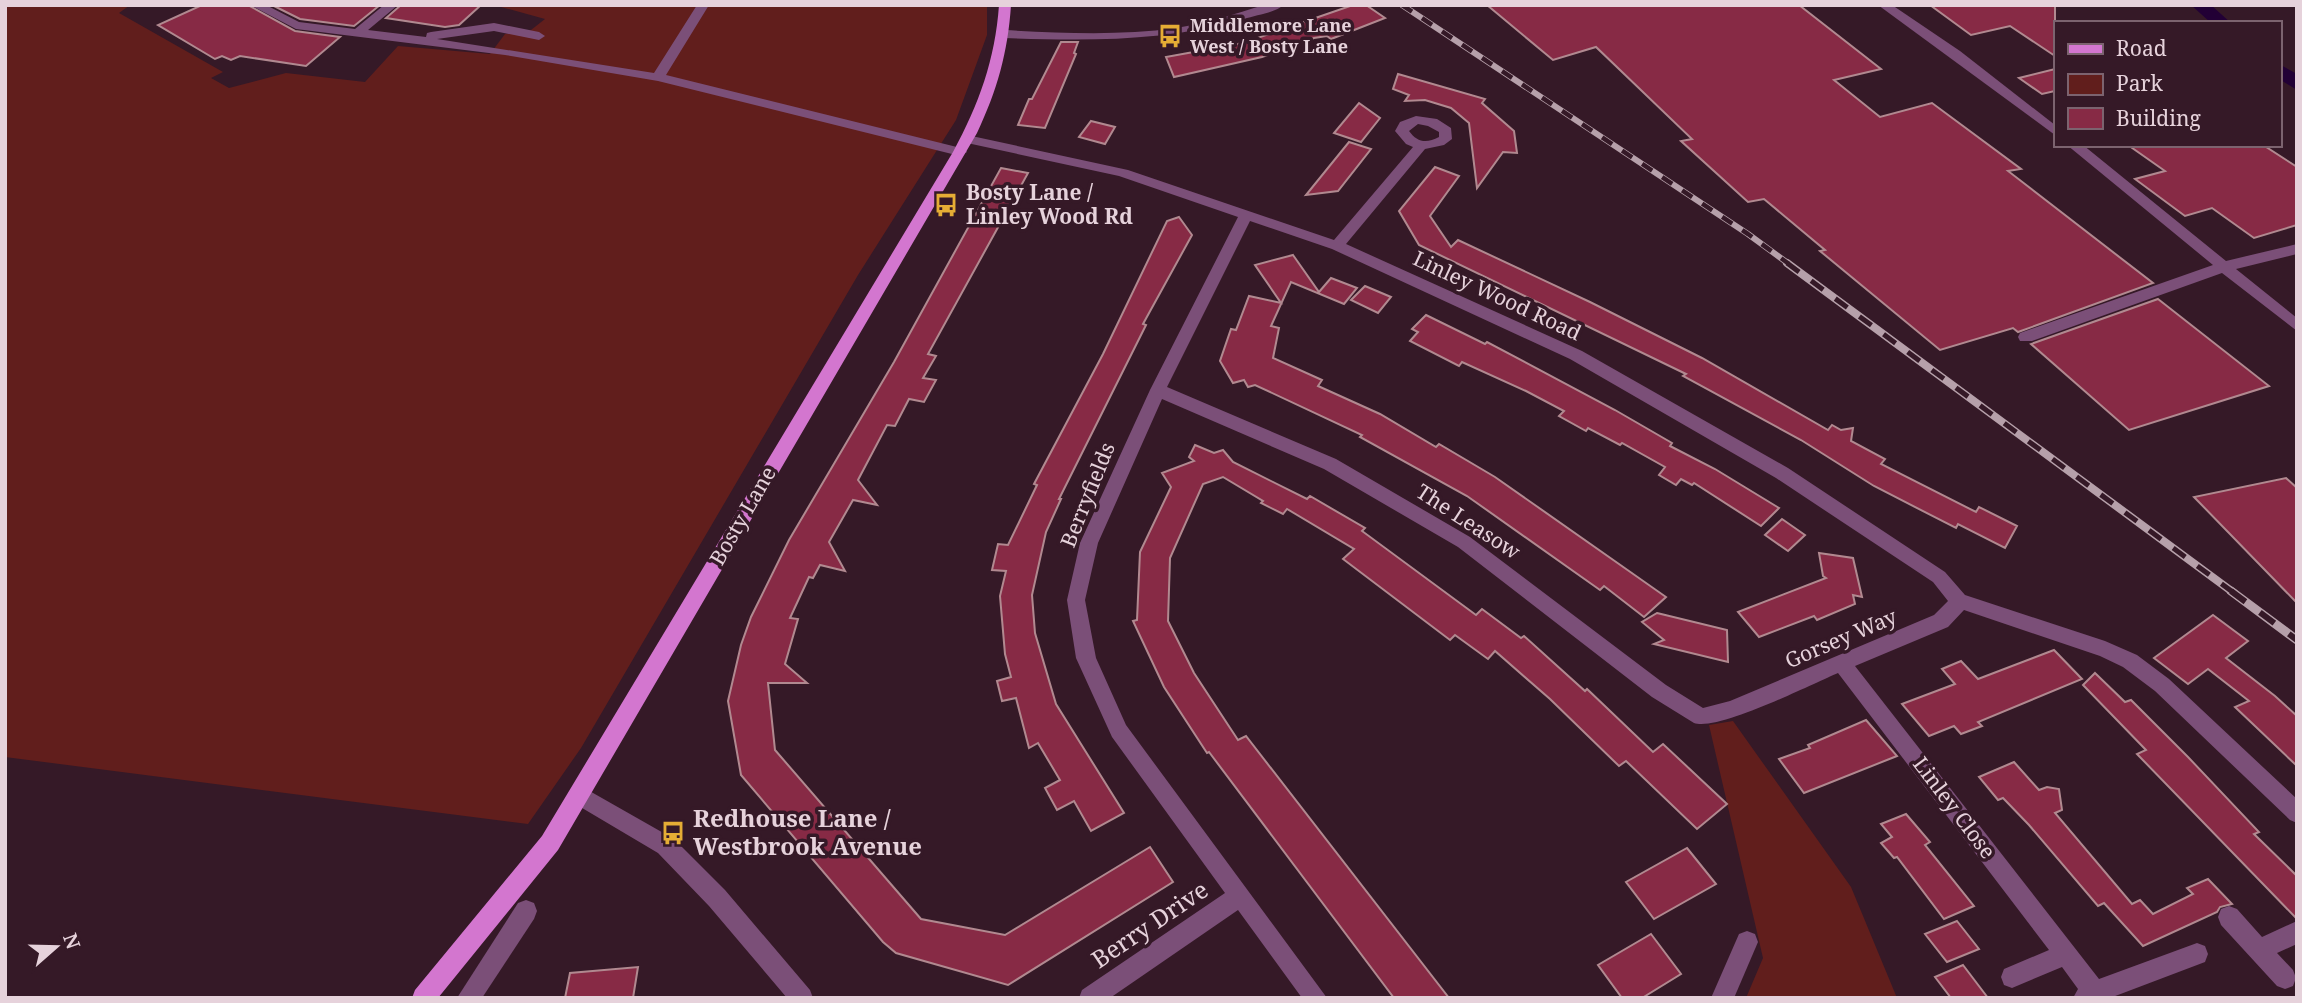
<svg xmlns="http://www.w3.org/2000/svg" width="2302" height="1003" font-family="'Noto Serif',serif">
  <rect width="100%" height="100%" fill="#351927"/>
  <g fill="#611e1c">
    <polygon points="5,5 130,5 119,13 223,72 211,78 229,88 286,73 365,82 398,46 490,54 505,34 531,30 545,19 494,5 987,5 987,35 956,120 858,275 581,748 528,824 5,757"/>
    <polygon points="1733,721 1851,887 1897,998 1746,998 1763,958 1709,725"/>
  </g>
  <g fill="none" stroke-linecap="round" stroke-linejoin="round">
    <g fill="#220035" fill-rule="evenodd">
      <polygon points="2191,5 2211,5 2231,23 2211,23"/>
      <polygon points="2279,64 2297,74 2297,90 2279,79"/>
    </g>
  </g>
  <g fill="#872a45" stroke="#b18990" stroke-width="2">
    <polygon points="202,5 248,5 295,31 340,37 306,66 240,56 231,60 222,56 215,59 158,25"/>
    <polygon points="272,5 380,5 354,26 300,19"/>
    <polygon points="401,5 481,5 459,25 445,27 386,18"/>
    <polygon points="1353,5 1366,5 1385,18 1331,39 1327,36 1314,38 1262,57 1174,77 1166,57 1243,43"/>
    <polygon points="1487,5 1799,5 1881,69 1834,80 1880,117 1932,103 2021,169 2008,171 2153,283 2018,332 2013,328 1940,350 1820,251 1825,250 1764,199 1748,202 1681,141 1692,139 1596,47 1553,60"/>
    <polygon points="1930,5 2055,5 2055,56 2010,26 1971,35"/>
    <polygon points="1061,42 1078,42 1074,53 1076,54 1045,128 1018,125 1029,99 1032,99"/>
    <polygon points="2055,69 2055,91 2042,94 2019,78"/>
    <polygon points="1398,74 1485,99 1482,103 1514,131 1517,153 1503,152 1477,188 1469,123 1451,108 1425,100 1405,101 1409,95 1393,89"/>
    <polygon points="1359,103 1380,118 1361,142 1334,133"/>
    <polygon points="1091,121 1115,127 1105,144 1079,137"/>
    <polygon points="1349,142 1371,149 1338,191 1306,195"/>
    <polygon points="2128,145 2263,145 2297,167 2297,225 2254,238 2212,208 2185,216 2135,179 2165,171"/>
    <polygon points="1435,167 1459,176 1430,216 1451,247 1458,240 1590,302 1702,358 1828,430 1832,425 1841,430 1853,428 1851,441 1885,459 1881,464 1976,512 1979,507 2017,526 2005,548 1958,524 1956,528 1874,486 1801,440 1683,376 1686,374 1419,245 1399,211"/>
    <polygon points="1001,168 1028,173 928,354 936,356 923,378 936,380 924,402 909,399 895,426 887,425 858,480 877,505 853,500 829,542 845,571 820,565 813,578 809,577 790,618 798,619 785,664 807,683 768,683 775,750 921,919 1005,935 1150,847 1173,882 1008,985 896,953 883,942 741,775 728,701 741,645 751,617 789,540 894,362"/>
    <polygon points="1179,217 1192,235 1143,324 1146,325 1059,499 1061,499 1046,532 1032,595 1035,633 1056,704 1124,813 1091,831 1074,801 1057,810 1045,788 1060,780 1038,743 1029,748 1016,698 1002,701 997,681 1011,677 1005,654 1000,596 1006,571 992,570 998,544 1008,545 1037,485 1034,484 1103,354 1167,221"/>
    <polygon points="1293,255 1319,292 1331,278 1357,288 1344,304 1291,282 1271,326 1279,328 1273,358 1322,380 1318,386 1380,414 1436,447 1439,444 1495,477 1666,597 1644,617 1604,586 1600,590 1467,496 1360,437 1362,435 1255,385 1248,387 1244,380 1233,383 1220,361 1231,329 1236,330 1249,296 1281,303 1255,265"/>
    <polygon points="1365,286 1391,297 1378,313 1351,300"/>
    <polygon points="2158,299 2269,386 2129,430 2031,344"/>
    <polygon points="1426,315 1485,344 1487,342 1615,410 1672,443 1670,446 1715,469 1779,508 1761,526 1694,483 1692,485 1681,479 1676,485 1659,475 1665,467 1622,443 1620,445 1588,428 1586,431 1559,416 1564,411 1526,391 1462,362 1459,366 1410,341 1418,332 1412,329"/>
    <polygon points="1195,445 1214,453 1223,450 1233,462 1307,499 1310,496 1365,528 1362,531 1476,615 1482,609 1521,638 1524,636 1585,691 1587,689 1653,752 1663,744 1727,804 1697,829 1626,761 1619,766 1550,699 1495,651 1488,659 1455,635 1450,640 1343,559 1354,549 1287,509 1283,514 1261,503 1263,501 1223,477 1203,484 1170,558 1168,621 1194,673 1238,740 1246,736 1449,998 1394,998 1209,752 1207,753 1164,687 1133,621 1137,620 1140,552 1171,487 1162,473 1194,461 1189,457"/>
    <polygon points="2286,478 2297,488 2297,603 2194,497"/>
    <polygon points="1782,519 1805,535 1788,551 1765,535"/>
    <polygon points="1819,553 1853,558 1862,597 1853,595 1855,604 1817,620 1814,616 1759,637 1738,612 1826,578 1823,576"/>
    <polygon points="1657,613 1727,630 1728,662 1654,644 1664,640 1642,622"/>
    <polygon points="2213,615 2248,641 2226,658 2275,696 2297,716 2297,766 2235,707 2249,701 2208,669 2188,684 2154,658"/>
    <polygon points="2054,650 2082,679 1978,722 1982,726 1961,734 1954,726 1929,736 1902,704 1955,684 1942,669 1961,661 1978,679"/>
    <polygon points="2095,673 2125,702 2131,700 2188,757 2259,832 2254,834 2297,876 2297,919 2137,754 2146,750 2083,685"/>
    <polygon points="1866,720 1897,756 1804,793 1779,759 1810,748 1808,745"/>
    <polygon points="2014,762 2039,790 2047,787 2059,789 2062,810 2055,813 2132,904 2140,900 2153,914 2193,894 2187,888 2208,879 2232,904 2220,907 2217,912 2143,946 2104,903 2098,906 2029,825 2003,798 1998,800 1979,777"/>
    <polygon points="1906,814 1930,842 1925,845 1974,906 1944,919 1897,857 1894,858 1881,843 1892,837 1881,824"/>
    <polygon points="1687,848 1716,884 1654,919 1626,882"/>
    <polygon points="1957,921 1979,949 1947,962 1925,934"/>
    <polygon points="1651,934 1681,974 1642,998 1622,998 1598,965"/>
    <polygon points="1963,965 1988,998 1951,998 1935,977"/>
    <polygon points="638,967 633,998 565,998 570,973"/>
  </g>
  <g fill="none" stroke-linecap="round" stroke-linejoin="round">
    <g fill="#7b4f78" fill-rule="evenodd">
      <polygon points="250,5 266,5 299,22 355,29 384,5 398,5 368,30 426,37 427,33 431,32 494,23 539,32 545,36 539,40 494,31 437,39 654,73 697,5 709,5 666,75 965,149 967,152 960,156 658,81 505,55 296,29"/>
      <path d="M1264,5H1284C1274,13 1256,15 1244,19C1164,42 1086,41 1004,38L998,34L1004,30C1061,33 1119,36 1176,28C1206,23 1235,14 1264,5Z"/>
      <polygon points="1878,5 1892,5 1960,51 2055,125 2055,135"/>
      <path d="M1416,116L1437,119L1451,128L1452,139L1444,145L1425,149L1346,244L1582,351L1788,468L1945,572L1965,595L2105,641L2137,655L2169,679L2297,799V823L2290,820L2155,691L2123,667L2100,656L1964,610L1948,627L1855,666L2099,979L2197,943L2205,946L2208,954L2205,962L2110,998H2073L2078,989L2062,967L2012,988L2004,985L2001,977L2004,969L2049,950L1838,673C1812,684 1717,732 1694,723L1652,697L1458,547L1324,469L1162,399L1098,543L1085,600L1096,658L1126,725L1327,998H1302L1238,910L1110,998H1079L1082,990L1225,893L1112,737L1076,658L1067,600L1080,543L1150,390L1238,217L1119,176L967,143L960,139L967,135L1128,170L1334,240L1413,147L1406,144L1395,131L1400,122ZM1418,124L1428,126L1439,132V137C1426,144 1417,142 1409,131ZM1250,221L1332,249L1570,359L1776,478L1933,582L1948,601L1934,615L1730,701L1703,708L1666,685L1470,537L1336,459L1167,387Z"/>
      <polygon points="2067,145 2083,145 2226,261 2297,244 2297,254 2236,269 2297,318 2297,331 2222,273 2032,341 2020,341 2018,337 2020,333 2213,265"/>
      <polygon points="579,785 674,839 725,890 810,990 813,998 787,998 709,906 658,853 572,802 569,795 572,788"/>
      <polygon points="526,900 534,903 537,911 534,919 482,998 457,998 518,903"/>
      <polygon points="2229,906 2237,909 2262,937 2297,921 2297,944 2277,953 2293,970 2296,978 2293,986 2285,989 2277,986 2221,925 2218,917 2221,909"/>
      <polygon points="1747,931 1755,934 1758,942 1734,998 1711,998 1739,934"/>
    </g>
    <path fill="#d376cf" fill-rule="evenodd" d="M999,5H1011C1008,52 997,91 977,133L558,850L438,998H412L415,990L542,836L953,152C979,104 995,60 999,5Z"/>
    <g stroke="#b6a0aa" stroke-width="6">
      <polyline id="rail-far2" points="1402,5 1748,234 1789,264"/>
    </g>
    <g stroke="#b6a0aa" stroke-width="8">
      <polyline id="rail-far1" points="1787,263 2234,593"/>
    </g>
    <g stroke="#b6a0aa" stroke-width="9">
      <polyline id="rail" points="2231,591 2297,640"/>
    </g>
    <use href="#rail-far2" stroke="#351927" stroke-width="4.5" stroke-dasharray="12" stroke-linecap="butt"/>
    <use href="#rail-far1" stroke="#351927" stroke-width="5" stroke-dasharray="15" stroke-linecap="butt"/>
    <use href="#rail" stroke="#351927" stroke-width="6" stroke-dasharray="18" stroke-linecap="butt"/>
  </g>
  <defs>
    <g id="bus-bare" transform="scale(1.89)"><path d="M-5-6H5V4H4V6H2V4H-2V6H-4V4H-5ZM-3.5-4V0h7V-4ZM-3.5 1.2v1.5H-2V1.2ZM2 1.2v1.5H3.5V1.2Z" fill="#e5ad35" stroke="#351927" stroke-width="2.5" paint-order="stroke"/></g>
  </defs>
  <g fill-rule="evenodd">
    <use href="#bus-bare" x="1170" y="36"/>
    <use href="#bus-bare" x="946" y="205"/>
    <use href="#bus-bare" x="673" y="833"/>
  </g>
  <g text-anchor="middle" stroke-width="7" stroke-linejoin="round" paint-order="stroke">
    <g font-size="18" font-weight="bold" fill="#e6d2db" stroke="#351927" text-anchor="start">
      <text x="1190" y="32">Middlemore Lane<tspan x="1190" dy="21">West / Bosty Lane</tspan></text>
    </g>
    <g font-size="21" font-weight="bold" fill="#e6d2db" stroke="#351927" text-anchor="start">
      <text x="966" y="200">Bosty Lane /<tspan x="966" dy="24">Linley Wood Rd</tspan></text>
    </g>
    <g font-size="21" fill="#e6d2db" stroke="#351927">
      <text transform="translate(1497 296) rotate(25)" y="7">Linley Wood Road</text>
      <text transform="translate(1088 495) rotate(-68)" y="7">Berryfields</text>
      <text transform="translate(743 516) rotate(-60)" y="7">Bosty Lane</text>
      <text transform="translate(1468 522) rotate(33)" y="7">The Leasow</text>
      <text transform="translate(1841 639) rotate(-23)" y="7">Gorsey Way</text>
      <text transform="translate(1954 808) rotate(53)" y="7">Linley Close</text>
    </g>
    <g font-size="24" font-weight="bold" fill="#e6d2db" stroke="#351927" text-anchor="start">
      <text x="693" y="827">Redhouse Lane /<tspan x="693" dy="28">Westbrook Avenue</tspan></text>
    </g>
    <g font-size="24" fill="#e6d2db" stroke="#351927">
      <text transform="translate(1150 925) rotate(-34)" y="8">Berry Drive</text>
    </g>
  </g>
  <rect width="2302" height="1003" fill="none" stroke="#e6d2db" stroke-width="14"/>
  <rect x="2054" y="21" width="228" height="126" fill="#351927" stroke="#7c636f" stroke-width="2"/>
  <rect x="2068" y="44" width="35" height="10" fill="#d376cf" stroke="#7c636f" stroke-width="2"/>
  <text x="2116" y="56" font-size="21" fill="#e6d2db">Road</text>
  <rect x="2068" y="74" width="35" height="21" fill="#611e1c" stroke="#7c636f" stroke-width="2"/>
  <text x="2116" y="91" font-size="21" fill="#e6d2db">Park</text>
  <rect x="2068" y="108" width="35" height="21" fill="#872a45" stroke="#7c636f" stroke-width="2"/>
  <text x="2116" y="126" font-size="21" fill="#e6d2db">Building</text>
  <g transform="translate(56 947) rotate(70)" stroke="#351927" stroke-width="5" paint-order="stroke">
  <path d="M0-5L12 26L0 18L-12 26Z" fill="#e6d2db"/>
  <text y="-10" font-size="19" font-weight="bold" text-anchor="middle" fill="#e6d2db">N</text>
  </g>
</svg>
